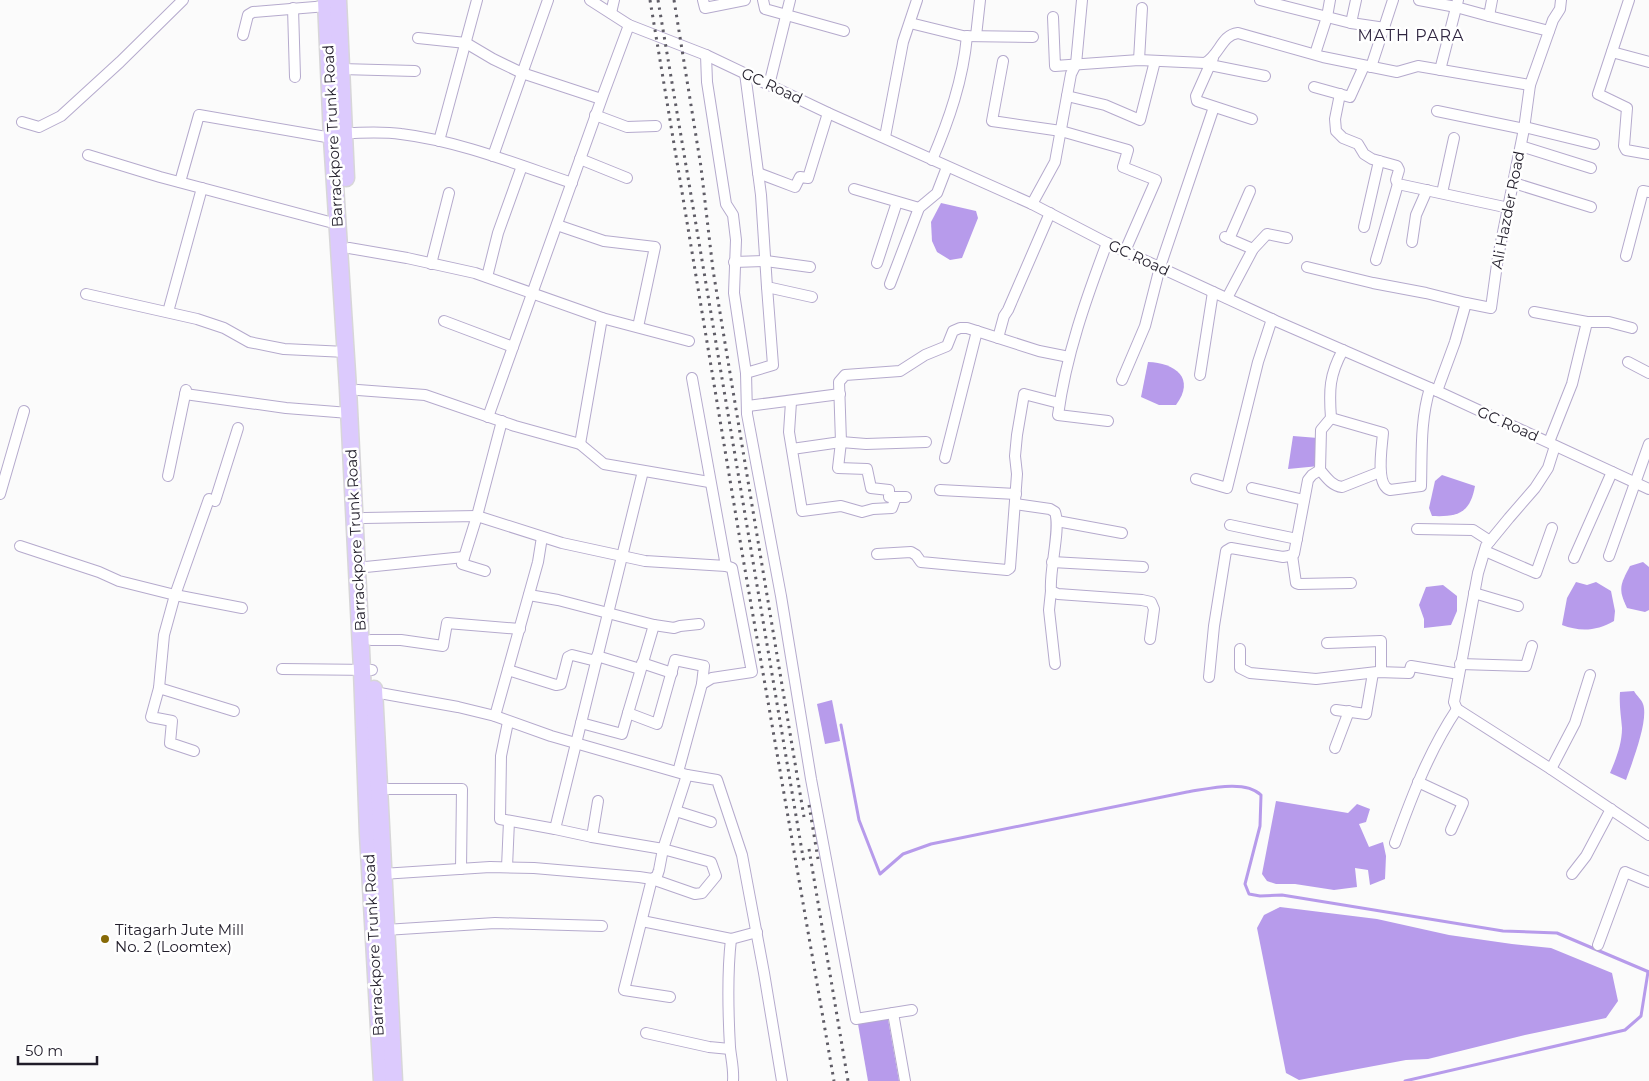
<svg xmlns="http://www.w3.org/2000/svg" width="1649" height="1081" font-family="Montserrat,sans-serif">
  <rect width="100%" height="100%" fill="#fbfbfb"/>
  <g fill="#b79beb">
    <polygon points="941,203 976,211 978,218 962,258 950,260 937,252 932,241 931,222"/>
    <path d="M1148,362C1175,363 1196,378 1176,405H1159L1141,397Z"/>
    <polygon points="1293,436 1318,438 1319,466 1288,469"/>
    <path d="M1442,475L1475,486C1470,514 1457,517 1432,516L1429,508L1435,481Z"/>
    <path d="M1643,562L1649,567V610L1645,612L1627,608C1618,589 1620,585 1630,566Z"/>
    <path d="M1576,582L1587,585L1596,582L1611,591L1615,611L1614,621C1597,631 1580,632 1562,625L1567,598Z"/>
    <polygon points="1443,585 1457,596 1457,611 1451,625 1424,628 1424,619 1419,605 1426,587"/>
    <path d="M1634,691C1636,695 1642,700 1643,704C1649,720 1632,763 1626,780L1610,773C1616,759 1622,744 1622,728C1621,715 1619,705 1620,692Z"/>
    <polygon points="832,700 840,741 825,744 817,704"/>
    <polygon points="1276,801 1348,813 1357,804 1370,809 1366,822 1359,824 1369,847 1383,842 1386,856 1385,879 1370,885 1368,870 1355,868 1357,887 1334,890 1295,884 1276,884 1267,881 1262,874"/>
    <polygon points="1280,907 1377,919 1449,935 1512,944 1551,948 1612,973 1618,1001 1606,1018 1525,1035 1428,1059 1406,1060 1299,1080 1286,1073 1257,928 1264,915"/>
    <polygon points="888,1019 899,1081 868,1081 858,1024"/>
  </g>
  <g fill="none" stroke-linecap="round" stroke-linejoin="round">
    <g stroke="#b79beb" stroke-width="3">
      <path d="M841,725L859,820L880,874L903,854L931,844L1187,792C1207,789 1245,779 1261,795L1260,826L1245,884L1249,894L1260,896L1282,895L1503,931L1557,933L1649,972"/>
      <polyline points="1405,1081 1625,1030 1641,1016 1648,972"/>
    </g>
    <g stroke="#b5aacd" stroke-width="12">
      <g id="street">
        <polyline points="590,0 629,25 706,55 828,113 1032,204 1107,243 1276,321 1437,391 1649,489"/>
        <polyline points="703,0 705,8 745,0"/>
        <polyline points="763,0 765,9 844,31"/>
        <polyline points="1260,0 1351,23 1385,28"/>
        <polyline points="1419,0 1456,7 1489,16 1492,0"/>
        <polyline points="1629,0 1598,94 1627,108 1624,146 1626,150 1649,154"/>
        <polyline points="293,8 295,77"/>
        <polyline points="611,13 614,0"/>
        <polyline points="1489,16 1549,31"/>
        <path d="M1053,17L1055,66L1139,60L1205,63C1220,55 1221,35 1238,33L1323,57L1397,72L1418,66L1530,85"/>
        <polyline points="910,23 963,36 1033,37"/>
        <polyline points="1351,23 1356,0"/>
        <polyline points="243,35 248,15 253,12 327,6"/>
        <polyline points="976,36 980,0"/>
        <polyline points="418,38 466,43 493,59 522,73 601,99"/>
        <polyline points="1612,52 1649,62"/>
        <polyline points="1315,54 1327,17 1330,0"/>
        <polyline points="706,55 707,82 726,204 733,215 736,240 734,293 746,373 747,414 781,596 811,779 856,1019 912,1010"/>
        <polyline points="1213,58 1196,96 1197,101 1252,119"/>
        <polyline points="1139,60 1142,8"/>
        <polyline points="1003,61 992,121 1061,131 1128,150 1123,167 1156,180 1125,251"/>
        <polyline points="1210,65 1265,76"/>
        <polyline points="1371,67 1393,0"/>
        <polyline points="341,69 415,71"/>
        <polyline points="1440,70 1458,0"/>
        <polyline points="745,73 761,195 767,287 812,297"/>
        <polyline points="769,85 790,0"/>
        <polyline points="1314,87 1350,97 1364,66"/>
        <polyline points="1340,94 1335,119 1336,131 1343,138 1358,144 1364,154 1372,159 1397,166 1399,170 1396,180 1398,184 1509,208"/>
        <polyline points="1067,96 1105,105 1140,120 1155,61"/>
        <polyline points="1437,111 1524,129"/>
        <polyline points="595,115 627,127 656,126"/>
        <polyline points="22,122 39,127 61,116 120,62 183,0"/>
        <polyline points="1525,127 1594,144"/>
        <path d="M343,133C362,133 382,131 401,134C459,141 516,164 572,183"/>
        <polyline points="885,137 903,42 917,0"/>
        <polyline points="439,141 477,0"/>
        <polyline points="1521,146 1591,168"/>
        <polyline points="88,155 160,177 337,224"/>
        <polyline points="493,156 548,0"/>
        <polyline points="580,159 627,178"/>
        <path d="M932,160C949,120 963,80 967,36"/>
        <polyline points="758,173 795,187 800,177 808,178 828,113"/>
        <polyline points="180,182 199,115 332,138"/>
        <polyline points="1514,183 1591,207"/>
        <polyline points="854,189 919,208"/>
        <polyline points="1442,193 1454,138"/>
        <polyline points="1032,204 1055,162 1071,74 1076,64 1082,0"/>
        <polyline points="557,225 604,241 655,247 638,327"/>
        <polyline points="1364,227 1379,161"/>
        <polyline points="1225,237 1253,249"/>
        <polyline points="1229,239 1250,191"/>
        <polyline points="1412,242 1416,215 1427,190"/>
        <path d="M1107,243C1086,299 1066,355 1058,415L1108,421"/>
        <polyline points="349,248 407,258 475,273 602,318 689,341"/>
        <polyline points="1626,256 1643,191 1649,192"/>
        <polyline points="1376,260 1398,184"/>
        <polyline points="734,262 766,261 810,267"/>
        <polyline points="877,263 897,202"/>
        <polyline points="431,264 449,193"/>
        <polyline points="1307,267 1373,283 1426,293 1466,303"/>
        <polyline points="487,277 498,233 522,166"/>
        <polyline points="890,284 919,208 937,193 947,167"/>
        <polyline points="86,294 197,319 224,328 249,342 284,349 346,352"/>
        <polyline points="1227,298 1253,249 1267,234 1287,238"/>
        <polyline points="168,312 202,188"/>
        <polyline points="1534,312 1587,322 1609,322 1632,328"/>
        <polyline points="444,321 513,347"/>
        <polyline points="998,338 1004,316 1008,310 1050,213"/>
        <polyline points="1628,362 1649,373"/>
        <polyline points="746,373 773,365 767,287"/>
        <polyline points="1200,375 1213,292"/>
        <polyline points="1122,380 1145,326 1160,267 1214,107"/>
        <polyline points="358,390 425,395 515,426 580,444 604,464 709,482"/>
        <polyline points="1437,391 1455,342 1466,303 1491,308 1498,257 1524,129 1530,85 1553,20 1560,9 1561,0"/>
        <polyline points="185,394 286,408 349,413"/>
        <polyline points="791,402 789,432 802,511 841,506 862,512 873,509 892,508 896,497"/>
        <polyline points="748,406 840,394"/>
        <polyline points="488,417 603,95 629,25"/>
        <path d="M1331,418L1383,433C1382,447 1375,485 1390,490L1421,486C1422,453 1420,421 1430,388"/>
        <polyline points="1549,442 1572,384 1587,322"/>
        <polyline points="580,444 602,318"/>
        <polyline points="1555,446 1548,468 1535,488 1509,518 1486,546 1478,573 1454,702 1457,709 1551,769 1649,835"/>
        <polyline points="792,449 841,442 866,444 926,442"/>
        <polyline points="945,458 977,331"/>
        <path d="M1320,470C1326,477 1332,486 1342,487L1380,472"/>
        <polyline points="643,471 555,829 592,837 663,849 711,862 716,876 702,893 695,894 652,879 657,876 659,870 663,849 687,775"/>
        <polyline points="168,476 186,390"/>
        <polyline points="1196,479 1227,488 1258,362 1272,319"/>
        <polyline points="1252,488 1304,500"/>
        <polyline points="940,490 1016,494"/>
        <polyline points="0,494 24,411"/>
        <polyline points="906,497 889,497 889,490 871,488 867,469 838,468 841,442 839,382 845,375 900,371 925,355 947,346 953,331 960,328 967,328 1039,351 1069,357"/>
        <polyline points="215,501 238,428"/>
        <path d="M1015,504L1050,509L1055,512C1061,529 1049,570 1051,591L1058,594L1142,600L1151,602L1154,609L1150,639"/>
        <polyline points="364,518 477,516 562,543 645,561 726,566 692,378"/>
        <polyline points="1057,521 1122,533"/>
        <polyline points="1230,525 1297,539"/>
        <polyline points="1417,529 1473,530 1490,541"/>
        <polyline points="20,546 99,572 119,581 175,595 242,608"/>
        <polyline points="1485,551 1536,573 1552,528"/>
        <polyline points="877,554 911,552 916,555 921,562 1007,570 1010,568 1017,474 1015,456 1017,435 1024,394 1059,403"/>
        <polyline points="1292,555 1296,583 1299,584 1351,583"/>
        <polyline points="1609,556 1649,444"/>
        <polyline points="1574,558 1612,472"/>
        <polyline points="1052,562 1143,567"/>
        <polyline points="356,568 464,557"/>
        <polyline points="485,571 462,564 477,516 502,421"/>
        <polyline points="1051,591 1049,610 1055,664"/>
        <polyline points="1474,593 1518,606"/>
        <polyline points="529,595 558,600 654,625 674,628 680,626 699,624"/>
        <polyline points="371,640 401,640 443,646 447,623 520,629"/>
        <polyline points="1327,643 1381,641 1381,672"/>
        <polyline points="1240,649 1240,668 1250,673 1316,679 1377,672 1409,673 1411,666 1459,674"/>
        <polyline points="597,656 640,669"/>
        <polyline points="642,663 672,673"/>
        <polyline points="1460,664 1526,666 1532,646"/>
        <polyline points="282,669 372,670"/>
        <polyline points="508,670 556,685 561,684 568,657 572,655 596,661"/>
        <path d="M1209,677L1214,626L1226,551L1231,548L1283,557L1289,556L1294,554L1308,480L1312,475L1320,470L1321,430L1331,418C1329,391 1329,375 1343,350"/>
        <polyline points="702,684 712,678 752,672 732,568 726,566"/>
        <polyline points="159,688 164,635 175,595 209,499"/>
        <polyline points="374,692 458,707 495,716 551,736 687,775 717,780 742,855 764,973 782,1081"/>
        <polyline points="1336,710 1366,714 1373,673"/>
        <polyline points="628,713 654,625"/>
        <polyline points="495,716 538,562 542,537"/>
        <polyline points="508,722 501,756 500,819 555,829"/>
        <polyline points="581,723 622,734 628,713 657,724 675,660 704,666 702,684 678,772"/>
        <polyline points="1335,748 1349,711"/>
        <polyline points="194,751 170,743 172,721 151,717 159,688 234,711"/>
        <polyline points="1551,769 1575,723 1590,675"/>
        <polyline points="1418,782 1463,803 1451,830"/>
        <polyline points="379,789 462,789 461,869"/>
        <polyline points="676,811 711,822"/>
        <polyline points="592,837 598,801"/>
        <path d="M1395,843C1412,796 1429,751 1457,709"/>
        <polyline points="507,867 509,821"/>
        <polyline points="382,874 490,867 534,868 639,877 652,879 624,990 670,997"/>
        <polyline points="1572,874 1586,856 1611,809"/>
        <polyline points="642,921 731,939 757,932"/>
        <polyline points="385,930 495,923 602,926"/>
        <path d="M731,939C727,974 728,1011 730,1047C731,1058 734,1069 733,1081"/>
        <polyline points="1598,945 1625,872 1649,882"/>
        <polyline points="893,1013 905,1081"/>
        <polyline points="646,1033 709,1047 730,1049"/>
      </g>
    </g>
    <g stroke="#d7d6d8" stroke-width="19">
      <g id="primary">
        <polyline points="326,0 332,138 348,389 362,670 368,834 382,1081"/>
        <polyline points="338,0 346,178"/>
        <polyline points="374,689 394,1081"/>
      </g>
    </g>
    <use href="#street" stroke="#fff" stroke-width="10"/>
    <use href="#primary" stroke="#dccafd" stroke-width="16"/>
    <g stroke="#5f5c66" stroke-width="3" stroke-dasharray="2.5 5" stroke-linecap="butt">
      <polyline points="650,0 743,558 834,1081"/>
      <polyline points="658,0 804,863"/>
      <polyline points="674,0 701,167 713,270 726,349 804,817"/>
      <polyline points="809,805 818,859"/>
      <polyline points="809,849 848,1081"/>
    </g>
  </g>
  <circle fill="#876a07" stroke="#fff" stroke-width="2" cx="105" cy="939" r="5"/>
  <g text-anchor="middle" stroke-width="5" stroke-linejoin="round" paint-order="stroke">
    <g font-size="15" fill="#201c29" stroke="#fff">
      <text transform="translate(772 86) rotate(25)" y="5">GC Road</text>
      <text transform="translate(333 136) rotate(-93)" y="5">Barrackpore Trunk Road</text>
      <text transform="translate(1508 210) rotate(-79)" y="5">Ali Hazder Road</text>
      <text transform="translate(1139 258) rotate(25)" y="5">GC Road</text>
      <text transform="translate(1508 424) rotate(24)" y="5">GC Road</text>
      <text transform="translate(356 540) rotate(-93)" y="5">Barrackpore Trunk Road</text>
      <text transform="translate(374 945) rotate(-93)" y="5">Barrackpore Trunk Road</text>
    </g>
    <g font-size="15" fill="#201c29" stroke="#fff" text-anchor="start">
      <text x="115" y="935">Titagarh Jute Mill<tspan x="115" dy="17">No. 2 (Loomtex)</tspan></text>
    </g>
    <g font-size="16" letter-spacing="1" fill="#312742" stroke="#fff">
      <text x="1411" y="41">MATH PARA</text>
    </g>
  </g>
  <path d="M18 1056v8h79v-8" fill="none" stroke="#201c29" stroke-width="2.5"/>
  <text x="25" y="1056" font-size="15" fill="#201c29" stroke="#ffffff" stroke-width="4" paint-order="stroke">50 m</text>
</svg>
